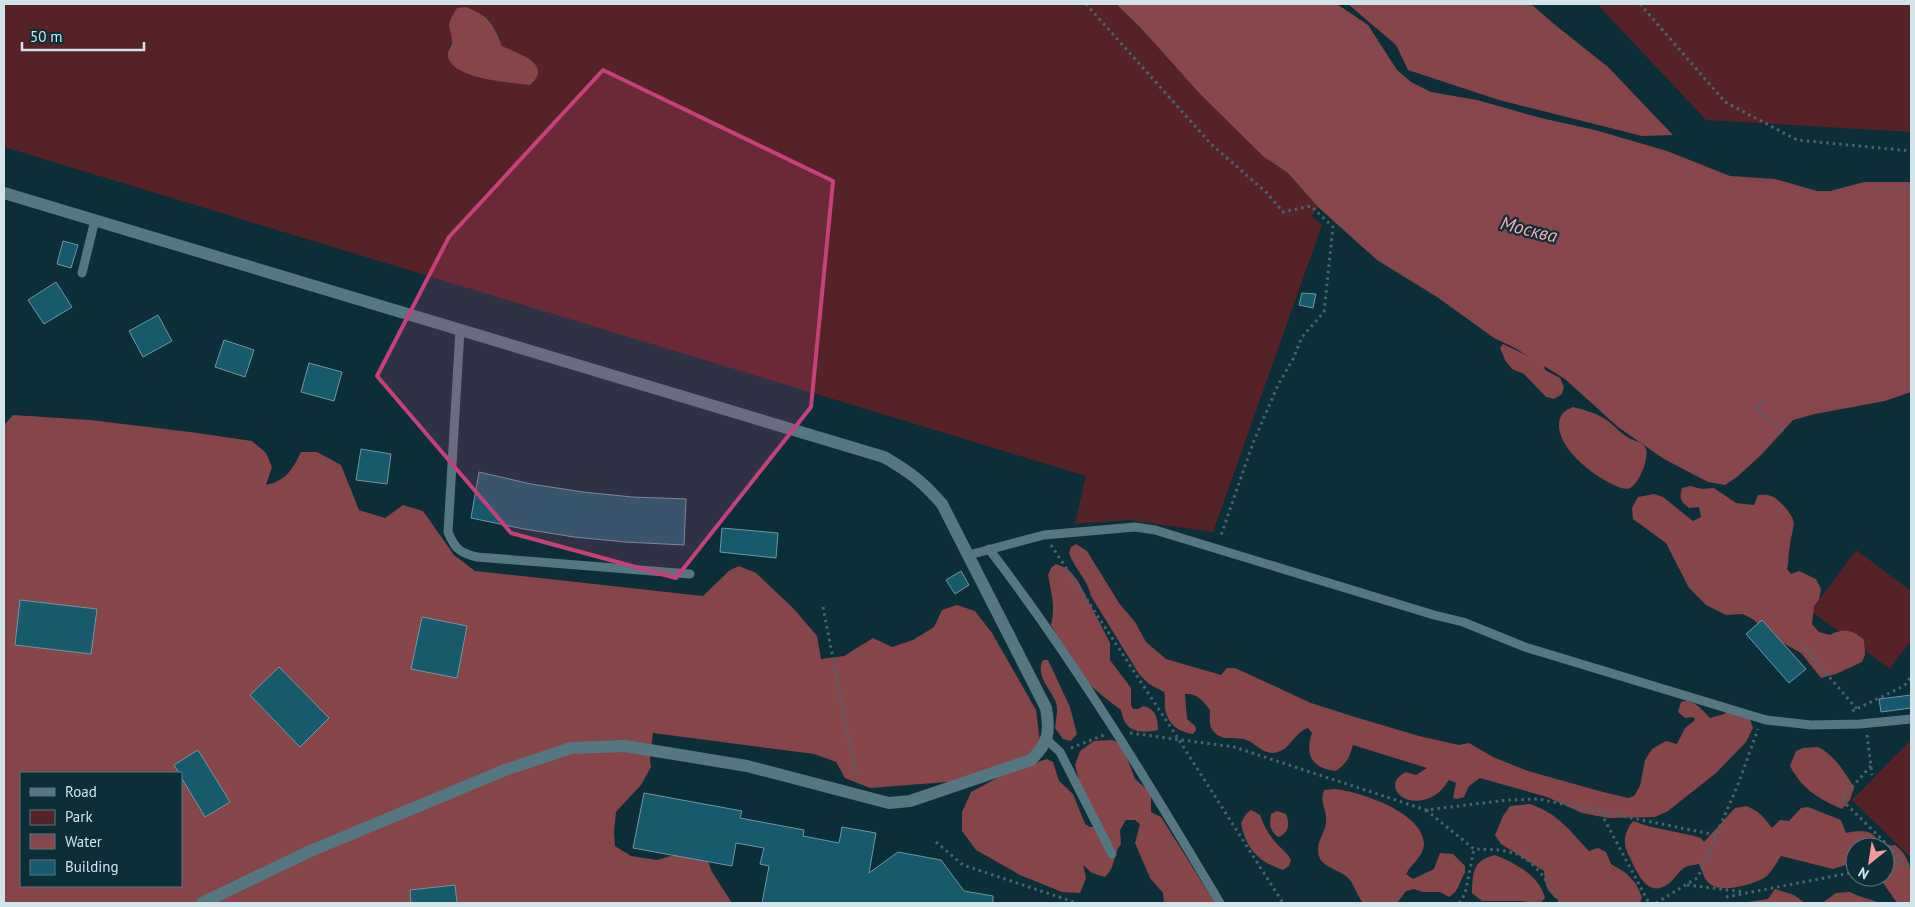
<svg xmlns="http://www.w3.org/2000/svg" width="1915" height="907" font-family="'PT Sans',sans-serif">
  <rect width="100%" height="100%" fill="#0b2e39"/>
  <g fill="#552327" fill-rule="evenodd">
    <path d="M4,4H1116L1139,26L1201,95L1264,157L1288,173L1318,207L1312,216L1322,225L1213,532L1129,520L1075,524L1086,476L4,147ZM466,7C489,16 494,23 502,46L535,63L530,85L469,75L448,50Z"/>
    <polygon points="1597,4 1911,4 1911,132 1706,120"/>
    <polygon points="1856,550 1911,591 1911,640 1890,669 1811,611"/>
    <polygon points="1911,740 1911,858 1852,800"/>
  </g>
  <g fill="#864549" fill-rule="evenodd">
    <polygon points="1348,4 1531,4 1554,24 1608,67 1673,135 1642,136 1499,100 1408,70 1396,45"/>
    <path d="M466,7C489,16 493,23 502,46C519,54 554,64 530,85C509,82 460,80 449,60C445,52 452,48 452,41C452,36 450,31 449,26C449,20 454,14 457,8Z"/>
    <polygon points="1503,344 1530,357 1533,355 1543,361 1545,370 1560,378 1564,387 1562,394 1554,399 1546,397 1524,374 1512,369 1505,360 1500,348"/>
    <path d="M1573,407C1585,410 1597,413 1608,421C1615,426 1621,434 1629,438C1635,442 1640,440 1645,447C1651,455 1639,484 1630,488C1625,490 1621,488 1616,486C1595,477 1557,449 1559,423C1561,413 1564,411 1573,407Z"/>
    <path d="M13,415L90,420L190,432L252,441L266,453L272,467L266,485C287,480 292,470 301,452H317L341,465L359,510L385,518L403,505L423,511L454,555L475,571L703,596L730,570L739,566L756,573L794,609L817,636L821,659L844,656L873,638L892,647L913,640L934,627L942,610L957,605L975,611L992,633L1036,710L1040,742L1026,757L959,781L870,788L845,778L836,762L814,754L653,733L650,760L651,767L641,785L616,812L614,832L615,846L631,856L657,860L685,852L705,853L712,872L732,903H4V425ZM21,773H181V886H21Z"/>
    <path d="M1690,486L1702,489L1714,488L1736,503L1754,505L1758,495C1771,494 1774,496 1783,505C1799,523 1793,523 1790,545C1788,553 1789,561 1787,569L1791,574L1799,571L1816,579L1821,589L1819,600L1814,606L1812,624L1819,632L1830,635C1843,628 1853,630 1864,640L1865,655L1862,662L1836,674L1821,678L1801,653L1769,635L1754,620L1743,614L1726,615L1706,605L1689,588L1666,543L1633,519L1632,508L1638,497L1654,494L1663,497L1693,521L1701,517L1699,507L1689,508C1680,501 1679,498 1682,488Z"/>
    <path d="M1076,544L1087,551L1119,603L1135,622L1146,642L1166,659L1221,675L1227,668H1235L1311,703L1355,717L1419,736L1459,745L1469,743L1493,757L1528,771L1603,792L1628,798L1634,796L1640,786L1645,760L1652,749L1666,741L1677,744L1685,728L1695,720L1693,717L1685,718L1678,712L1681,702C1693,697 1702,710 1710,718L1724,714L1732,707L1749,717L1753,728L1746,742L1716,773L1668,811L1655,817L1608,818L1582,813L1547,797L1480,778L1469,786L1464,797L1457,799L1453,798L1456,783L1449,780C1445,785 1441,792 1435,795C1407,813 1379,785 1406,772L1416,775L1427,768L1353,745C1349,758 1348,762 1336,771C1313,769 1304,755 1312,733L1308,728C1295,732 1291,748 1278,752C1263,757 1255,741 1243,739C1233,737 1222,741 1214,732C1208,726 1210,717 1210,710C1203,701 1197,693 1185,694L1187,719L1195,726L1196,730L1193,734C1178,732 1168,724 1165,709C1164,703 1166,698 1164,692L1149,684L1139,674L1091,596C1088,580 1074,568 1069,553L1071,547Z"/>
    <path d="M1056,564L1068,569L1078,581L1110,643V660L1131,688V705L1133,709H1138L1144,706C1156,709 1158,719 1158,730C1138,734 1125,732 1121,710C1109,701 1097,692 1087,682C1073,666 1061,643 1051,625C1056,606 1051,593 1048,575L1051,568Z"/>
    <path d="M1043,660H1048L1070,707L1077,734L1071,741L1063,739L1055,728C1056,719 1059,708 1055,700C1050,689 1035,674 1043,660Z"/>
    <path d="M1112,740L1122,744L1135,779L1151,793V812L1161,817L1215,903H1164L1163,893L1150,878L1135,843L1140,824L1135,820H1126L1120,830L1121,844C1112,856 1117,865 1105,877L1092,873L1083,865L1086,878L1080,893L1062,892L1020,875L976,850L962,831V812L971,792L1012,770L1047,759L1053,762L1059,781L1073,794L1085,824L1090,827H1096L1079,780L1075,765L1080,751L1094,741Z"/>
    <path d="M1818,747C1833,754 1846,773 1854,788L1850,800L1842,809C1820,800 1801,788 1790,766L1796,751L1803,748Z"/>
    <path d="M1334,789C1359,791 1425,813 1424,845C1423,857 1411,864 1406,874L1413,879L1434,869L1440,853L1453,854L1465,866V873C1459,881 1459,892 1449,897L1440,892H1423L1414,889L1406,891L1397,903H1363C1357,895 1355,887 1350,880C1341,868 1317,869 1318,849C1318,840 1325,832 1326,823C1328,810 1319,804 1324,790Z"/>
    <path d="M1530,804C1560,815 1568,829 1589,851L1598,848L1606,852L1611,864L1626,873L1636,884L1642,897L1640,903H1562C1548,892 1545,889 1544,871L1501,844L1495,835L1503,816L1510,806Z"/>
    <path d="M1746,806C1759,811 1764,817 1772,828L1780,820L1789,821L1801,808L1808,807L1841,820L1846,833C1859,830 1876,828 1878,845L1876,847H1855V862L1833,869L1781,856C1777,862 1772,871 1767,876C1756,884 1722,894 1710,884C1704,880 1702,870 1699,864C1695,865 1688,865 1684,868C1678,872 1674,880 1668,884C1647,899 1637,872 1629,856C1622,843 1624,833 1633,821C1640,823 1646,826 1652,827C1669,831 1685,833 1701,838L1704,842L1735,808Z"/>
    <path d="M1251,810L1260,815C1264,827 1271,838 1280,847C1285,852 1288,854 1291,860L1289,866L1283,870C1259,862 1246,849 1241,823L1246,814Z"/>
    <path d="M1277,811L1286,814C1290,824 1289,833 1278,837C1270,831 1269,824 1271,814Z"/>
    <path d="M1895,845C1915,860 1911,880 1911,903H1897L1879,877H1885V847H1882Z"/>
    <path d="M1495,855C1515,863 1540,876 1545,898L1540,903L1520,901H1482L1472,893C1473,872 1472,861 1495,855Z"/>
    <polygon points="1775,889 1794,895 1805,903 1741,903 1768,899"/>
    <path d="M1850,892C1861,898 1869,898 1879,903H1822L1836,893Z"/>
  </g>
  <polygon fill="#87464b" points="1116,4 1337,4 1368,25 1397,70 1411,82 1431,92 1477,100 1541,118 1595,130 1667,151 1730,176 1775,179 1817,191 1830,191 1864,182 1911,182 1911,392 1885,401 1815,414 1793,420 1761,455 1737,477 1725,485 1708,482 1664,459 1618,427 1565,379 1515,348 1494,338 1437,297 1377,260 1318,207 1288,173 1264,157 1201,95 1139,26"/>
  <g fill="#175a6c" stroke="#7296a2">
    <polygon points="63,241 78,245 71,268 57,264"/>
    <polygon points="56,282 72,307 44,324 28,300"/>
    <polygon points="1302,293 1316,294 1313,308 1299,305"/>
    <polygon points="158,315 172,341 143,357 129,331"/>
    <polygon points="224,340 254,350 245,377 215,367"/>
    <polygon points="309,363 342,372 334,401 301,392"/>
    <polygon points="361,449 391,454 387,484 356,480"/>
    <polygon points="479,472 531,484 583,492 632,497 686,499 684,545 625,542 574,537 524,529 471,518"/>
    <polygon points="722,528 778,533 776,558 720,552"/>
    <polygon points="961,571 969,585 955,594 946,580"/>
    <polygon points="20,600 97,609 91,654 15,645"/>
    <polygon points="422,617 467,626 457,678 411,669"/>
    <polygon points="1762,620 1806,669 1789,683 1746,634"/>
    <polygon points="279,667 329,718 300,747 250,695"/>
    <polygon points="1911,695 1911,708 1881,712 1879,699"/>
    <polygon points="198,750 230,802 205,817 181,777 181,773 179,773 174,765"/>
    <polygon points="644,793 742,811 740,818 804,830 803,836 839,843 842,827 876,833 869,873 898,852 941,860 964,891 993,896 993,903 762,903 769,866 760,864 764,848 736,843 732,866 633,848"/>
    <polygon points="455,885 457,903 411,903 410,890"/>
  </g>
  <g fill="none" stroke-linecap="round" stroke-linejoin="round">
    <g stroke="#48666f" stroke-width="3" stroke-dasharray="2.5 4" stroke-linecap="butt">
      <polyline points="1086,4 1211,144 1267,193 1283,212 1311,206 1333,227 1324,312 1302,337 1293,359 1278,385 1253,443 1220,538"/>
      <polyline points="1640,4 1725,102 1797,140 1911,151"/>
      <polyline points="1763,400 1755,410 1783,431"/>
      <polyline points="1051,545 1179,740 1283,903"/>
      <polyline points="823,607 857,781"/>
      <polyline points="1804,648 1857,709"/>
      <polyline points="1852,711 1904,686 1911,677"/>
      <polyline points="1130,733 1234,747 1426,810 1507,800 1538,799 1716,835"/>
      <polyline points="1867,735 1872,775"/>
      <polyline points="1071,748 1104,735"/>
      <polyline points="1871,766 1841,799 1911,868"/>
      <polyline points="1426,810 1474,849 1501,850 1517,854 1529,861 1541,873 1560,903"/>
      <polyline points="1601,813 1649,903"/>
      <polyline points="936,842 963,865 1077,903"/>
      <polyline points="1885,866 1904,862"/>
      <polyline points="1687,885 1745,892"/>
      <polyline points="1726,897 1855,872"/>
      <polyline points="1459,903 1465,894 1474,849"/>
      <polyline points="1656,903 1697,878 1701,871 1739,782 1758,729"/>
    </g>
    <g stroke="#547782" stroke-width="9">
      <polyline points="82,273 95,220"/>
      <path d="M460,330L448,532C455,549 460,553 477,557L690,574"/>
      <path d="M989,549C1075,661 1148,782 1220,903"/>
      <polyline points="969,555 1044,535 1135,527 1155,530 1434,615 1463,622 1525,647 1766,720 1811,725 1860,724 1911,719"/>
      <polyline points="1047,740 1060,752 1112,854"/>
    </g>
    <path stroke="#547782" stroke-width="12" d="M4,193L884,457C910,472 923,482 942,504L1046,708C1050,733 1049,742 1031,760L910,801L889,803L747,766L625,746L571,748L505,770L308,852L202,903"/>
  </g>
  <path fill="#c54178" fill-opacity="0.2" stroke="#c54178" stroke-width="4" stroke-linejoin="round" d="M603,70L833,181L811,407L676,578L511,533L377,376L449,237Z"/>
  <g text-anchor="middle" stroke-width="4.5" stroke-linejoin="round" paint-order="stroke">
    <g font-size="19" font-style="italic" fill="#faaaad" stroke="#0b2e39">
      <text transform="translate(1529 229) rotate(14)" y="7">Москва</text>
    </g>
  </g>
  <rect width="1915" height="907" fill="none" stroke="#d1e4ea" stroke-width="10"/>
  <rect x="20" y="772" width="162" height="115" fill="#0b2e39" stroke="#5a7780"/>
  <rect x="30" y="788" width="25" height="8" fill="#547782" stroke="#5a7780"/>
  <text x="65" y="797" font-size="15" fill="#d1e4ea">Road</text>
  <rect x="30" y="810" width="25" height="15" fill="#552327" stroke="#5a7780"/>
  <text x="65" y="822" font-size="15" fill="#d1e4ea">Park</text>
  <rect x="30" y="834" width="25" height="15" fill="#87464b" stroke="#5a7780"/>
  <text x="65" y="847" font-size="15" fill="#d1e4ea">Water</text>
  <rect x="30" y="860" width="25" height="15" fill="#175a6c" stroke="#5a7780"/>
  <text x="65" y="872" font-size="15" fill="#d1e4ea">Building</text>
  <g transform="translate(1870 862) rotate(210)"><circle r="24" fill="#0b2e39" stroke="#5a7780"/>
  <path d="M0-4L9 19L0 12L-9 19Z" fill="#f49b9f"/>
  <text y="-8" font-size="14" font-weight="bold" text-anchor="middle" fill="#d1e4ea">N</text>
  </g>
  <path d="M22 42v8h122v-8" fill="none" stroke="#d1e4ea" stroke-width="2.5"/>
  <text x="30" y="42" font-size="15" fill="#d1e4ea" stroke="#0b2e39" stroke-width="4" paint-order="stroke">50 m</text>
</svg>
